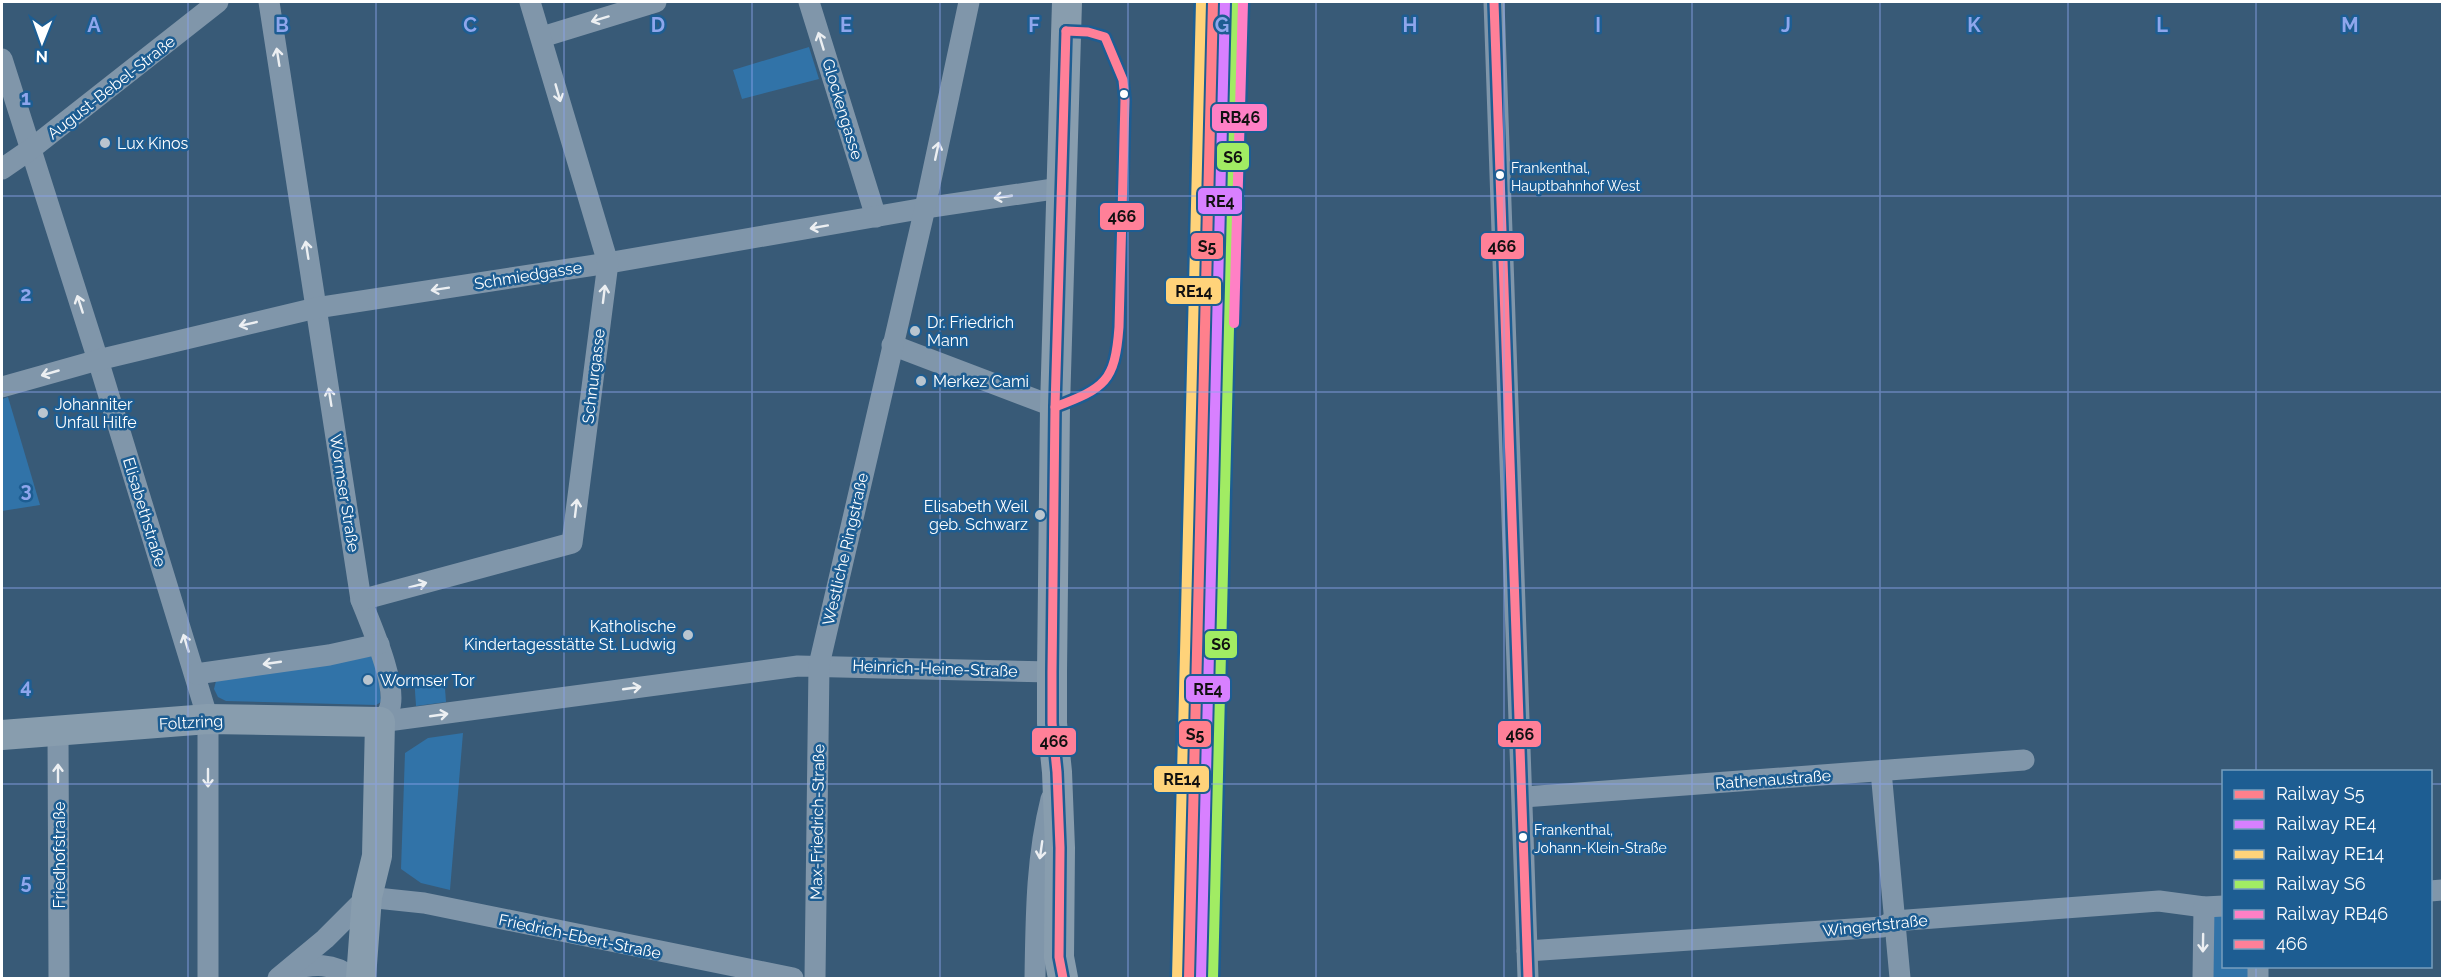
<svg xmlns="http://www.w3.org/2000/svg" width="2444" height="980" font-family="Raleway,sans-serif">
  <rect width="100%" height="100%" fill="#385a77"/>
  <g fill="#3173a8">
    <polygon points="809,47 819,79 742,99 733,70"/>
    <polygon points="8,397 40,505 2,511 2,399"/>
    <polygon points="371,656 377,658 381,702 376,705 226,701 218,697 214,689 216,681"/>
    <polygon points="444,675 446,702 416,706 414,676"/>
    <polygon points="463,733 450,890 421,883 401,869 405,753 428,738"/>
    <polygon points="2223,912 2224,966 2254,967 2254,978 2207,978 2208,913"/>
  </g>
  <g fill="none" stroke-linecap="round" stroke-linejoin="round">
    <g stroke="#8096aa" stroke-width="21">
      <path d="M269,2L361,600C370,623 399,687 389,710C387,714 383,718 380,722"/>
      <polyline points="809,2 876,217"/>
      <polyline points="1494,2 1528,978"/>
      <polyline points="542,37 656,2"/>
      <polyline points="2,59 98,360 208,719 208,978"/>
      <polyline points="2,169 31,149 218,2"/>
      <polyline points="892,345 1055,407"/>
      <polyline points="2,387 98,360 316,308 608,263 925,208 1060,188"/>
      <polyline points="361,600 572,543 608,263 530,2"/>
      <polyline points="196,674 329,655 379,644"/>
      <polyline points="380,722 798,666 1052,672"/>
      <polyline points="58,731 59,978"/>
      <polyline points="1881,771 1900,978"/>
      <polyline points="1523,797 2024,760"/>
      <polyline points="2430,891 2442,890"/>
      <polyline points="1527,951 1882,927 1894,921 2159,901 2204,907 2224,906"/>
      <path d="M290,970C312,964 334,962 352,978"/>
      <polyline points="278,978 325,939 367,897 424,903 793,978"/>
      <polyline points="815,978 819,665 925,208 969,2"/>
      <path d="M1035,978C1036,917 1036,859 1051,799"/>
      <polyline points="2203,978 2204,907"/>
      <polyline points="2258,978 2258,966"/>
    </g>
    <g stroke="#889dae" stroke-width="30">
      <polyline points="2,735 208,719 380,722 377,856 367,897 361,978"/>
      <polyline points="1063,978 1059,957 1060,848 1057,772 1052,723 1052,672 1055,407 1067,2"/>
    </g>
    <g stroke="#8096a9" stroke-width="4.5" stroke-dasharray="10 4.5" stroke-linecap="butt">
      <polyline points="1194,798 1200,714 1226,519 1234,323"/>
      <polyline points="1180,978 1192,847"/>
    </g>
    <g stroke="#1d5d92" stroke-width="14">
      <g id="bus-1">
        <polyline points="1494,2 1528,978"/>
        <path d="M1055,407C1105,388 1115,382 1119,327L1125,100L1123,80L1105,37L1088,32L1066,31"/>
        <polyline points="1063,978 1059,957 1060,848 1057,772 1052,723 1052,672 1055,407 1066,31"/>
      </g>
    </g>
    <use href="#bus-1" stroke="#ff8098" stroke-width="9"/>
    <g stroke="#1d5d92" stroke-width="15">
      <polyline id="rail-1" points="1189,978 1213,2"/>
    </g>
    <g stroke="#1d5d92" stroke-width="15">
      <polyline id="rail-2" points="1201,978 1225,2"/>
    </g>
    <g stroke="#1d5d92" stroke-width="15">
      <polyline id="rail-3" points="1177,978 1201,2"/>
    </g>
    <g stroke="#1d5d92" stroke-width="15">
      <polyline id="rail-4" points="1213,978 1237,3"/>
    </g>
    <g stroke="#1d5d92" stroke-width="15">
      <polyline id="rail-5" points="1234,323 1243,2"/>
    </g>
    <use href="#rail-1" stroke="#ff808c" stroke-width="10"/>
    <use href="#rail-2" stroke="#d880ff" stroke-width="10"/>
    <use href="#rail-3" stroke="#ffd37a" stroke-width="10"/>
    <use href="#rail-4" stroke="#a1ec63" stroke-width="10"/>
    <use href="#rail-5" stroke="#ff80c5" stroke-width="10"/>
  </g>
  <defs><path id="oneway-shaft" d="M-6 0H5M1.5-3L5.5 0L1.5 3" fill="none" stroke-width="1.6" stroke-linecap="round" stroke-linejoin="round" transform="scale(1.5)"/></defs>
  <g stroke="#eceff2">
    <use href="#oneway-shaft" transform="translate(600 19) rotate(163)"/>
    <use href="#oneway-shaft" transform="translate(821 41) rotate(-107)"/>
    <use href="#oneway-shaft" transform="translate(278 57) rotate(-99)"/>
    <use href="#oneway-shaft" transform="translate(558 93) rotate(74)"/>
    <use href="#oneway-shaft" transform="translate(937 151) rotate(-78)"/>
    <use href="#oneway-shaft" transform="translate(1003 197) rotate(172)"/>
    <use href="#oneway-shaft" transform="translate(819 227) rotate(170)"/>
    <use href="#oneway-shaft" transform="translate(307 250) rotate(-99)"/>
    <use href="#oneway-shaft" transform="translate(440 289) rotate(171)"/>
    <use href="#oneway-shaft" transform="translate(604 294) rotate(-83)"/>
    <use href="#oneway-shaft" transform="translate(80 304) rotate(-108)"/>
    <use href="#oneway-shaft" transform="translate(248 324) rotate(167)"/>
    <use href="#oneway-shaft" transform="translate(50 373) rotate(164)"/>
    <use href="#oneway-shaft" transform="translate(330 397) rotate(-99)"/>
    <use href="#oneway-shaft" transform="translate(576 508) rotate(-83)"/>
    <use href="#oneway-shaft" transform="translate(418 585) rotate(-15)"/>
    <use href="#oneway-shaft" transform="translate(186 643) rotate(-107)"/>
    <use href="#oneway-shaft" transform="translate(272 663) rotate(172)"/>
    <use href="#oneway-shaft" transform="translate(632 688) rotate(-8)"/>
    <use href="#oneway-shaft" transform="translate(439 715) rotate(-8)"/>
    <use href="#oneway-shaft" transform="translate(58 773) rotate(-90)"/>
    <use href="#oneway-shaft" transform="translate(208 778) rotate(90)"/>
    <use href="#oneway-shaft" transform="translate(1041 850) rotate(98)"/>
    <use href="#oneway-shaft" transform="translate(2203 943) rotate(91)"/>
  </g>
  <path fill="none" stroke="#8ea6ec" stroke-width="1.5" stroke-opacity="0.55" d="M188,2V978M376,2V978M564,2V978M752,2V978M940,2V978M1128,2V978M1316,2V978M1504,2V978M1692,2V978M1880,2V978M2068,2V978M2256,2V772M2,196H2442M2,392H2442M2,588H2442M2,784H2224M2430,784H2442M2256,966V978"/>
  <g fill="#fff" stroke="#1d5d92" stroke-width="2">
    <circle cx="1124" cy="94" r="5"/>
    <circle cx="1500" cy="175" r="5"/>
    <circle cx="1523" cy="837" r="5"/>
  </g>
  <g fill="#b9c5cf" stroke="#1d5d92" stroke-width="2">
    <circle cx="105" cy="143" r="6"/>
    <circle cx="915" cy="331" r="6"/>
    <circle cx="921" cy="381" r="6"/>
    <circle cx="43" cy="413" r="6"/>
    <circle cx="1040" cy="515" r="6"/>
    <circle cx="688" cy="635" r="6"/>
    <circle cx="368" cy="680" r="6"/>
  </g>
  <g text-anchor="middle" stroke-width="5" stroke-linejoin="round" paint-order="stroke">
    <g font-size="14" fill="#fff" stroke="#1d5d92" text-anchor="start">
      <text x="1511" y="173">Frankenthal,<tspan x="1511" dy="18">Hauptbahnhof West</tspan></text>
      <text x="1534" y="835">Frankenthal,<tspan x="1534" dy="18">Johann-Klein-Straße</tspan></text>
    </g>
    <g font-size="16" fill="#fff" stroke="#1d5d92">
      <text transform="translate(111 87) rotate(-38)" y="6">August-Bebel-Straße</text>
      <text transform="translate(843 109) rotate(73)" y="6">Glockengasse</text>
      <text transform="translate(528 275) rotate(-9)" y="6">Schmiedgasse</text>
      <text transform="translate(593 376) rotate(-83)" y="6">Schnurgasse</text>
      <text transform="translate(345 493) rotate(81)" y="6">Wormser Straße</text>
      <text transform="translate(145 512) rotate(73)" y="6">Elisabethstraße</text>
      <text transform="translate(845 549) rotate(-77)" y="6">Westliche Ringstraße</text>
      <text transform="translate(935 668) rotate(2)" y="6">Heinrich-Heine-Straße</text>
      <text transform="translate(191 722) rotate(-3)" y="6">Foltzring</text>
      <text transform="translate(1773 779) rotate(-4)" y="6">Rathenaustraße</text>
      <text transform="translate(817 822) rotate(-89)" y="6">Max-Friedrich-Straße</text>
      <text transform="translate(59 855) rotate(-90)" y="6">Friedhofstraße</text>
      <text transform="translate(1875 925) rotate(-6)" y="6">Wingertstraße</text>
      <text transform="translate(580 936) rotate(12)" y="6">Friedrich-Ebert-Straße</text>
    </g>
    <g font-size="16" fill="#fff" stroke="#1d5d92" text-anchor="start">
      <text x="117" y="149">Lux Kinos</text>
      <text x="927" y="328">Dr. Friedrich<tspan x="927" dy="18">Mann</tspan></text>
      <text x="933" y="387">Merkez Cami</text>
      <text x="55" y="410">Johanniter<tspan x="55" dy="18">Unfall Hilfe</tspan></text>
      <text x="1028" y="512" text-anchor="end">Elisabeth Weil<tspan x="1028" dy="18">geb. Schwarz</tspan></text>
      <text x="676" y="632" text-anchor="end">Katholische<tspan x="676" dy="18">Kindertagesstätte St. Ludwig</tspan></text>
      <text x="380" y="686">Wormser Tor</text>
    </g>
  </g>
  <g font-size="20" text-anchor="middle" font-weight="bold" fill="#8ea6ec" stroke="#1d5d92" stroke-width="5" stroke-linejoin="round" paint-order="stroke">
    <text x="94" y="32">A</text>
    <text x="282" y="32">B</text>
    <text x="470" y="32">C</text>
    <text x="658" y="32">D</text>
    <text x="846" y="32">E</text>
    <text x="1034" y="32">F</text>
    <text x="1222" y="32">G</text>
    <text x="1410" y="32">H</text>
    <text x="1598" y="32">I</text>
    <text x="1786" y="32">J</text>
    <text x="1974" y="32">K</text>
    <text x="2162" y="32">L</text>
    <text x="2350" y="32">M</text>
    <text x="26" y="105">1</text>
    <text x="26" y="301">2</text>
    <text x="26" y="497">3</text>
    <text x="26" y="693">4</text>
    <text x="26" y="889">5</text>
  </g>
  <g stroke="#1d5d92" stroke-width="2">
    <rect x="1211" y="103" width="57" height="29" rx="6" fill="#ff80c5"/>
    <rect x="1216" y="142" width="34" height="29" rx="6" fill="#a1ec63"/>
    <rect x="1197" y="187" width="46" height="28" rx="6" fill="#d880ff"/>
    <rect x="1099" y="202" width="46" height="29" rx="6" fill="#ff8098"/>
    <rect x="1190" y="232" width="34" height="28" rx="6" fill="#ff808c"/>
    <rect x="1480" y="232" width="45" height="28" rx="6" fill="#ff8098"/>
    <rect x="1165" y="277" width="57" height="28" rx="6" fill="#ffd37a"/>
    <rect x="1204" y="630" width="34" height="29" rx="6" fill="#a1ec63"/>
    <rect x="1185" y="675" width="46" height="28" rx="6" fill="#d880ff"/>
    <rect x="1497" y="720" width="45" height="28" rx="6" fill="#ff8098"/>
    <rect x="1178" y="720" width="34" height="28" rx="6" fill="#ff808c"/>
    <rect x="1031" y="727" width="46" height="29" rx="6" fill="#ff8098"/>
    <rect x="1153" y="765" width="57" height="28" rx="6" fill="#ffd37a"/>
  </g>
  <g font-size="16" text-anchor="middle" font-weight="bold" fill="#111">
    <text x="1240" y="123">RB46</text>
    <text x="1233" y="163">S6</text>
    <text x="1220" y="207">RE4</text>
    <text x="1122" y="222">466</text>
    <text x="1207" y="252">S5</text>
    <text x="1502" y="252">466</text>
    <text x="1194" y="297">RE14</text>
    <text x="1221" y="650">S6</text>
    <text x="1208" y="695">RE4</text>
    <text x="1520" y="740">466</text>
    <text x="1195" y="740">S5</text>
    <text x="1054" y="747">466</text>
    <text x="1182" y="785">RE14</text>
  </g>
  <rect width="2444" height="980" fill="none" stroke="#ffffff" stroke-width="6"/>
  <rect x="2222" y="770" width="210" height="198" fill="#1d5d92" stroke="#779ebe" stroke-width="1.5"/>
  <rect x="2234" y="790" width="30" height="9" fill="#ff808c" stroke="#779ebe" stroke-width="1.5"/>
  <text x="2276" y="800" font-size="18" fill="#ffffff">Railway S5</text>
  <rect x="2234" y="820" width="30" height="9" fill="#d880ff" stroke="#779ebe" stroke-width="1.5"/>
  <text x="2276" y="830" font-size="18" fill="#ffffff">Railway RE4</text>
  <rect x="2234" y="850" width="30" height="9" fill="#ffd37a" stroke="#779ebe" stroke-width="1.5"/>
  <text x="2276" y="860" font-size="18" fill="#ffffff">Railway RE14</text>
  <rect x="2234" y="880" width="30" height="9" fill="#a1ec63" stroke="#779ebe" stroke-width="1.5"/>
  <text x="2276" y="890" font-size="18" fill="#ffffff">Railway S6</text>
  <rect x="2234" y="910" width="30" height="9" fill="#ff80c5" stroke="#779ebe" stroke-width="1.5"/>
  <text x="2276" y="920" font-size="18" fill="#ffffff">Railway RB46</text>
  <rect x="2234" y="940" width="30" height="9" fill="#ff8098" stroke="#779ebe" stroke-width="1.5"/>
  <text x="2276" y="950" font-size="18" fill="#ffffff">466</text>
  <g transform="translate(42 42) rotate(181)" stroke="#1d5d92" stroke-width="4.5" paint-order="stroke">
  <path d="M0-4.5L10 22L0 15L-10 22Z" fill="#ffffff"/>
  <text y="-9" font-size="16" font-weight="bold" text-anchor="middle" fill="#ffffff">N</text>
  </g>
</svg>
